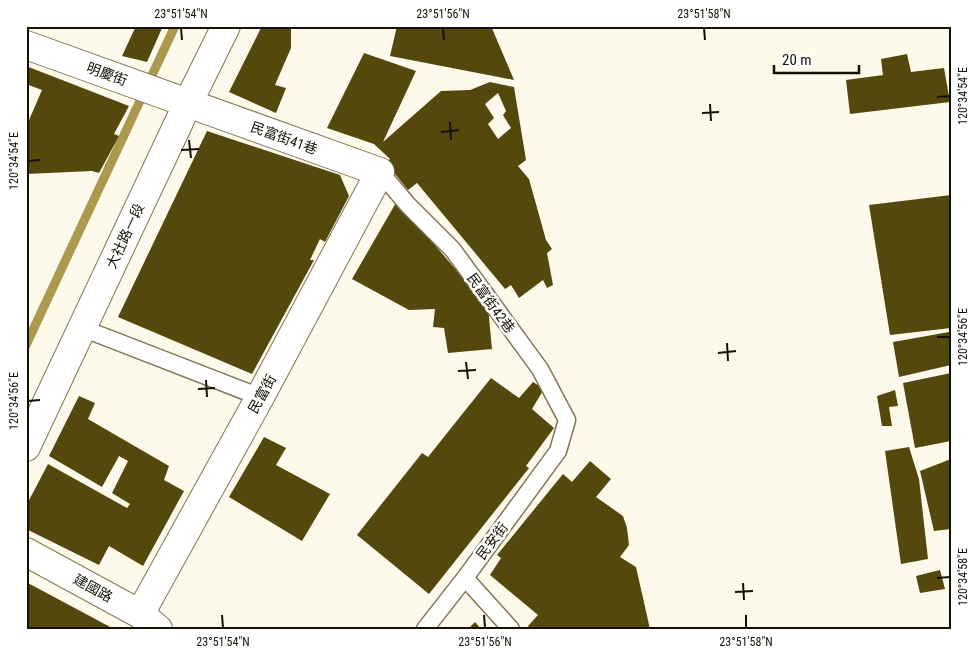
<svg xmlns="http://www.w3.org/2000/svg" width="977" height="655" font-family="'Roboto Condensed','Noto Sans TC',sans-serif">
  <rect width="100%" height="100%" fill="#fdfaeb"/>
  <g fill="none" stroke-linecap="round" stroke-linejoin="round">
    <polyline stroke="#ab9950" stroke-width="9" points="26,345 175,26"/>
  </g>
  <g fill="#55480c" fill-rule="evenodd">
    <polygon points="136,26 163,26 147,62 122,56"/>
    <polygon points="262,26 291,26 291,48 275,85 286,88 276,113 229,92"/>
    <polygon points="397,26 491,26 514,80 390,56"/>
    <path d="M364,53L416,71L383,142L441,91L470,90L490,82L514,87L526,160L518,166L529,179L546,240L552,249L547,253L553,285L547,288L543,280L519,298L511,285L505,289L417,183L408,190L386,163L390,159L374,144L327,128ZM498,93L506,111L503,115L511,128L498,139L488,124L494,118L485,104Z"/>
    <polygon points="907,54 911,72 944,68 950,102 850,114 846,80 883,75 881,59"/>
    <polygon points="26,66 129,106 114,134 119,136 99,173 92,171 26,174 26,127 42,90 26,84"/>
    <polygon points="207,131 340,175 349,196 325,242 320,239 310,260 314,260 252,374 118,317"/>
    <polygon points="951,195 951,328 890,335 869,205"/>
    <polygon points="397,201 488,307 492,349 448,353 444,328 433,327 435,309 409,310 352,279"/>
    <polygon points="949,332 951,365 899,377 893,342"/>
    <polygon points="951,373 951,441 915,448 903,383"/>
    <polygon points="491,378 519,398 533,382 544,389 532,409 554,428 526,466 529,468 429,594 357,535 422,453 428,457"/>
    <polygon points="895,390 898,406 889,407 892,426 882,426 877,396"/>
    <polygon points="79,396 95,403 88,419 169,466 164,480 184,491 143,566 109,546 99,565 26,529 26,506 48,464 127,508 130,504 112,493 128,461 119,456 102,487 49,456"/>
    <polygon points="264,437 286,448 276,465 330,494 302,541 229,497"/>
    <polygon points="909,447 919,479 928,559 901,564 885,451"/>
    <polygon points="951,459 951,529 934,531 920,471"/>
    <polygon points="590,461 611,479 596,497 623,516 627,528 629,545 620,557 636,567 650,629 530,629 528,626 538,615 490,575 501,558 497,555 563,474 572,482"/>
    <polygon points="940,570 945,589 920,593 916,576"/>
    <polygon points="26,582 114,629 26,629"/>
    <polygon points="475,622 481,629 468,629"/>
  </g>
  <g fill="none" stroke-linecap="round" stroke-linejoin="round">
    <g stroke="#807756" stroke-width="19">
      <g id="lane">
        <polyline points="380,172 408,205 453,250 540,369 567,420 558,451 465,578 425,629"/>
        <polyline points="82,328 260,397"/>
        <polyline points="465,578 511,629"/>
      </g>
    </g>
    <g stroke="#807756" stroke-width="30">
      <g id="street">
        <polyline points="26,45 380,172 260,397 140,614"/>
        <polyline points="26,552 140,614 158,629"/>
      </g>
    </g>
    <g stroke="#807756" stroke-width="30">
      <polyline id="secondary" points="26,447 188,103 226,26"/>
    </g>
    <use href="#lane" stroke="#fff" stroke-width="16"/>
    <use href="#street" stroke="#fff" stroke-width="28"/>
    <use href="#secondary" stroke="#fff" stroke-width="28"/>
  </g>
  <path fill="none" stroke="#141105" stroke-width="2" d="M181,28L182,40M443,28L444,40M704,28L705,40M937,97L950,96M710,104L711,121M702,113L719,112M450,122L451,140M441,132L459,130M189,140L191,158M181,150L199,149M28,161L40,160M937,337H950M727,343L728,361M718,353L736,351M466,362L468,379M458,371L476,370M206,380L207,397M198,389L215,388M28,401L40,400M937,578L950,577M743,583L744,600M735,592L753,591M222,615L223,628M484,615L485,628M746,615V628"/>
  <g text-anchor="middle" stroke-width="5" stroke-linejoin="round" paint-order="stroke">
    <g font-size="14" fill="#141105" stroke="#fff">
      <text transform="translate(107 74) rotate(20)" y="5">明慶街</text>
      <text transform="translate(284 138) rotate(20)" y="5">民富街41巷</text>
      <text transform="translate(125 236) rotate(-65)" y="5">大社路一段</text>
      <text transform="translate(491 303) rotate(54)" y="5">民富街42巷</text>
      <text transform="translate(262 394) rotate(-61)" y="5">民富街</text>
      <text transform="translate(492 541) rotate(-53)" y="5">民安街</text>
      <text transform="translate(93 588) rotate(29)" y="5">建國路</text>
    </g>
  </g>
  <rect width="977" height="655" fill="none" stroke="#ffffff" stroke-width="55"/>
  <path d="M774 65v8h85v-8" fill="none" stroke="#141105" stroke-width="2.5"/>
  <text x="782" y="65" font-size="15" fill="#141105" stroke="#ffffff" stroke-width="4" paint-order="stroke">20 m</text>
  <rect x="28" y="28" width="922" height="600" fill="none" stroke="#141105" stroke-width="2"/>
  <g font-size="12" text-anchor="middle" fill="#141105">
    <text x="181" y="18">23°51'54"N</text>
    <text x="443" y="18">23°51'56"N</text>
    <text x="704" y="18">23°51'58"N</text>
    <text transform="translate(963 96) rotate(-90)" y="4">120°34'54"E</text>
    <text transform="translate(14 161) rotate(-90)" y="4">120°34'54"E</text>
    <text transform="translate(963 337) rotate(-90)" y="4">120°34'56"E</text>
    <text transform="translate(14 401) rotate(-90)" y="4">120°34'56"E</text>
    <text transform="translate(963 577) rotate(-90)" y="4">120°34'58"E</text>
    <text x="223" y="646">23°51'54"N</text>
    <text x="485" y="646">23°51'56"N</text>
    <text x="746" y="646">23°51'58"N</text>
  </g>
</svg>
